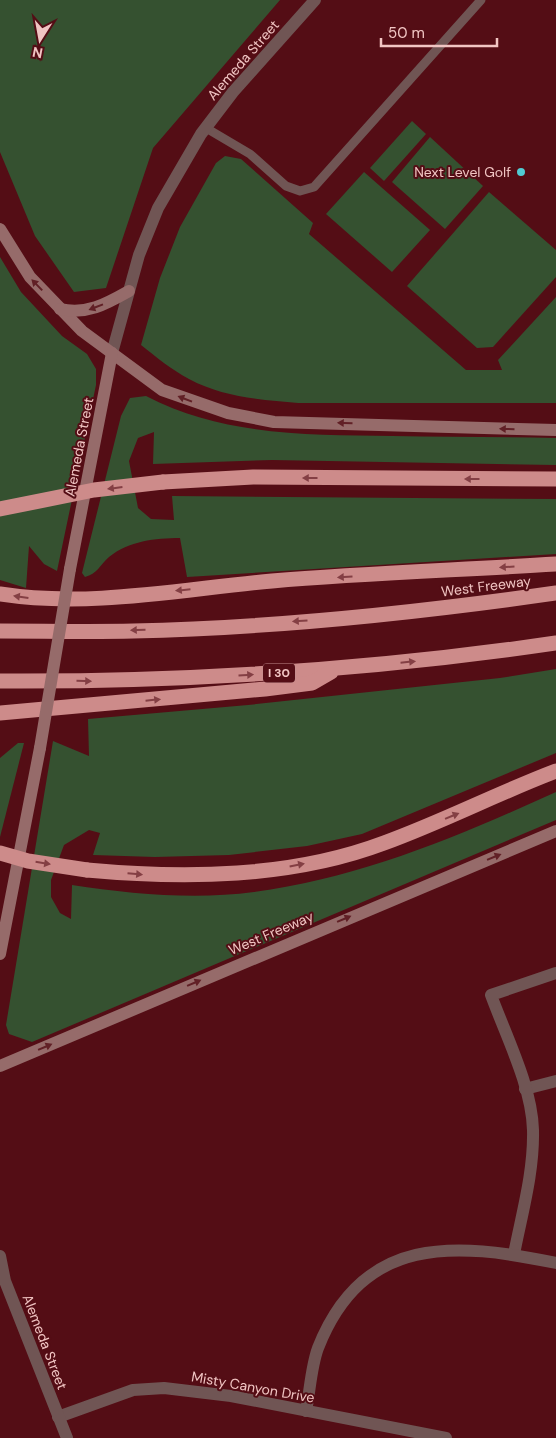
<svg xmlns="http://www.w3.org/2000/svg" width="556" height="1438" font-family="'DM Sans',sans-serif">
  <rect width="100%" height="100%" fill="#540d15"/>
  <g fill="#355130">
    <polygon points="0,0 280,0 153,148 106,288 74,292 35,236 0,152"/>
    <polygon points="412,121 426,134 384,181 370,168"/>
    <polygon points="430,137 483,186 445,229 392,182"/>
    <path d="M225,156L241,159L313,223L309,234L466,370H502L498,360L556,297V403H298C262,400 222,397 189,379C172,370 156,357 141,345L160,278L180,227L216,163Z"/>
    <polygon points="364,172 430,230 392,272 326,214"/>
    <polygon points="489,192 556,250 556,277 493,347 477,348 407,286"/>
    <polygon points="0,257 21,292 62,336 87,354 96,369 96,385 57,571 44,564 29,546 26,588 0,580"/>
    <path d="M146,396C223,436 308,435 392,436C447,437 501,437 556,438V465L272,460L153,464L154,432L138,438L129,461L138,508L151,519L174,520L172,496L556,499V554L187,577L180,538C155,538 129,541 109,557C100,565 97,574 85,577L82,573L121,416L130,398Z"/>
    <path d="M556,669V753L362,834L307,846L229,855L155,857L93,855L100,833L89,830L64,845L51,880V897L60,913L71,919L72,885C131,894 195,900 254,892C361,878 459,836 556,792V820L32,1042L9,1034L6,1025L53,741L89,756L88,719L248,705L500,678Z"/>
    <polygon points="18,743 24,743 0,837 0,758"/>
  </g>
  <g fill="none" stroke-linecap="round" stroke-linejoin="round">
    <polyline stroke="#705554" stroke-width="9" points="206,128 250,154 286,186 300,191 314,187 481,0"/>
    <g stroke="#705554" stroke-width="12">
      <polyline points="525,1089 556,1081"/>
      <path d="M514,1254C522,1213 534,1172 533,1130C532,1087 506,1036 491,995L556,973"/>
      <path d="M306,1411C310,1391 311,1367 318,1348C363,1234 455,1242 556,1263"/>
      <polyline points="58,1417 133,1390 164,1388 231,1396 446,1438"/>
    </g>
    <g stroke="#705554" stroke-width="12">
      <polyline points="112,353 139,255 158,208 201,134 233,92 315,0"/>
      <polyline points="0,1256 5,1281 67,1438"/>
    </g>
    <g stroke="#966b6a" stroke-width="12">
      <polyline points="0,229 30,277 82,331 162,390 228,413 274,422 556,430"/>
      <path d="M60,309C87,315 106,304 129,291"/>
      <polyline points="70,569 112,353"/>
      <polyline points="0,954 40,748"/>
      <polyline points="0,1066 556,831"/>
    </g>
    <g stroke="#cd8b8a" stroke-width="15">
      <polyline points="163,482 253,477 556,479"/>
      <path d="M0,594C90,608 182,589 272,581C366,573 461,570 556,564"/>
      <path d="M0,631C44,631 89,632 133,631C274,628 416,613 556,593"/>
      <path d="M0,681C186,682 372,670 556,643"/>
      <polyline points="0,713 265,689 312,683 331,672"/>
      <path d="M87,870C185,879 291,878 384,843C442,822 498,793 556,771"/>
    </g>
    <polyline stroke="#966b6a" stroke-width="12" points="40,748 70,569"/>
    <g stroke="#cd8b8a" stroke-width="15">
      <polyline points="0,509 94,490 163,482"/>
      <polyline points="0,853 28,861 87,870"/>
    </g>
  </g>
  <defs><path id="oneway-solid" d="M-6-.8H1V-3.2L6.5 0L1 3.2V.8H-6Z" transform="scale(1.25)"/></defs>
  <g fill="#612026">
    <use href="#oneway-solid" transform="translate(37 285) rotate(-134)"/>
    <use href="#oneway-solid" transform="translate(96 307) rotate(159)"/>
    <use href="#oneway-solid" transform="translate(185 399) rotate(-159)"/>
    <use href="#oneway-solid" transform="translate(345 423) rotate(-178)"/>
    <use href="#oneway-solid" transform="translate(507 429) rotate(-178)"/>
    <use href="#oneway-solid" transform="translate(494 857) rotate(-22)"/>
    <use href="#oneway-solid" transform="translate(344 919) rotate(-23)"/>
    <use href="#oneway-solid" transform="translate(194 983) rotate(-23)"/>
    <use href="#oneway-solid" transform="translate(45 1047) rotate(-23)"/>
  </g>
  <g fill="#843f44">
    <use href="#oneway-solid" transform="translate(310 478) rotate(-180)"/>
    <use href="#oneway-solid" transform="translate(472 479) rotate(-180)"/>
    <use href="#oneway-solid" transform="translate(115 488) rotate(173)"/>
    <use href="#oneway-solid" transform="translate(507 567) rotate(177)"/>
    <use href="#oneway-solid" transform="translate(345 577) rotate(177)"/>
    <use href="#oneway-solid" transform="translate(183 590) rotate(174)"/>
    <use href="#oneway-solid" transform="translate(21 597) rotate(-172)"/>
    <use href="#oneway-solid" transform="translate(300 621) rotate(177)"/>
    <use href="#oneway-solid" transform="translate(138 630) rotate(178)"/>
    <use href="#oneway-solid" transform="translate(408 662) rotate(-6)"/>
    <use href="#oneway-solid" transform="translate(246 675) rotate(-3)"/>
    <use href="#oneway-solid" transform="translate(84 681) rotate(1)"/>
    <use href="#oneway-solid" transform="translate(153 700) rotate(-6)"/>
    <use href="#oneway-solid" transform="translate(452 816) rotate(-22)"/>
    <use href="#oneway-solid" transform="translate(43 863) rotate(9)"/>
    <use href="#oneway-solid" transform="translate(297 865) rotate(-11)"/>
    <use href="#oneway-solid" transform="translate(135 874) rotate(5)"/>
  </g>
  <circle fill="#51ccd3" stroke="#540d15" stroke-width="2" cx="521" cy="172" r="5"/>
  <g text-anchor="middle" stroke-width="4" stroke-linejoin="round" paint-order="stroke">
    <rect fill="#540d15" stroke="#c28e8f" stroke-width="1" x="263" y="663.5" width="32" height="19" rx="4"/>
    <g font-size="12" font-weight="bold" fill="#f1c5c3">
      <text x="279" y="677">I 30</text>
    </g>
    <g font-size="14" fill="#f1c5c3" stroke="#540d15">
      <text transform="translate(243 60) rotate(-49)" y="5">Alemeda Street</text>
      <text transform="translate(79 447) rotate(-79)" y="5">Alemeda Street</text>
      <text transform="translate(486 586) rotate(-7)" y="5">West Freeway</text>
      <text transform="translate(271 933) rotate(-23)" y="5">West Freeway</text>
      <text transform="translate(45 1342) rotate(69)" y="5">Alemeda Street</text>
      <text transform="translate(253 1387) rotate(10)" y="5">Misty Canyon Drive</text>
    </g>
    <g font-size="14" fill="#f1c5c3" stroke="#540d15" text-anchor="end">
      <text x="511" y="177">Next Level Golf</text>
    </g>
  </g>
  <g transform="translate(40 40) rotate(191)" stroke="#540d15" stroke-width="4" paint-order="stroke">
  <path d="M0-4L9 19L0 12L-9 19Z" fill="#f1c5c3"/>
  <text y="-8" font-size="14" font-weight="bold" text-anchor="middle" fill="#f1c5c3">N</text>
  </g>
  <path d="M381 38v8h116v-8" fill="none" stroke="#f1c5c3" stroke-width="2.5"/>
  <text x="388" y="38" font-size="15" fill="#f1c5c3" stroke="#540d15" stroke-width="4" paint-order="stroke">50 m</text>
</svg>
